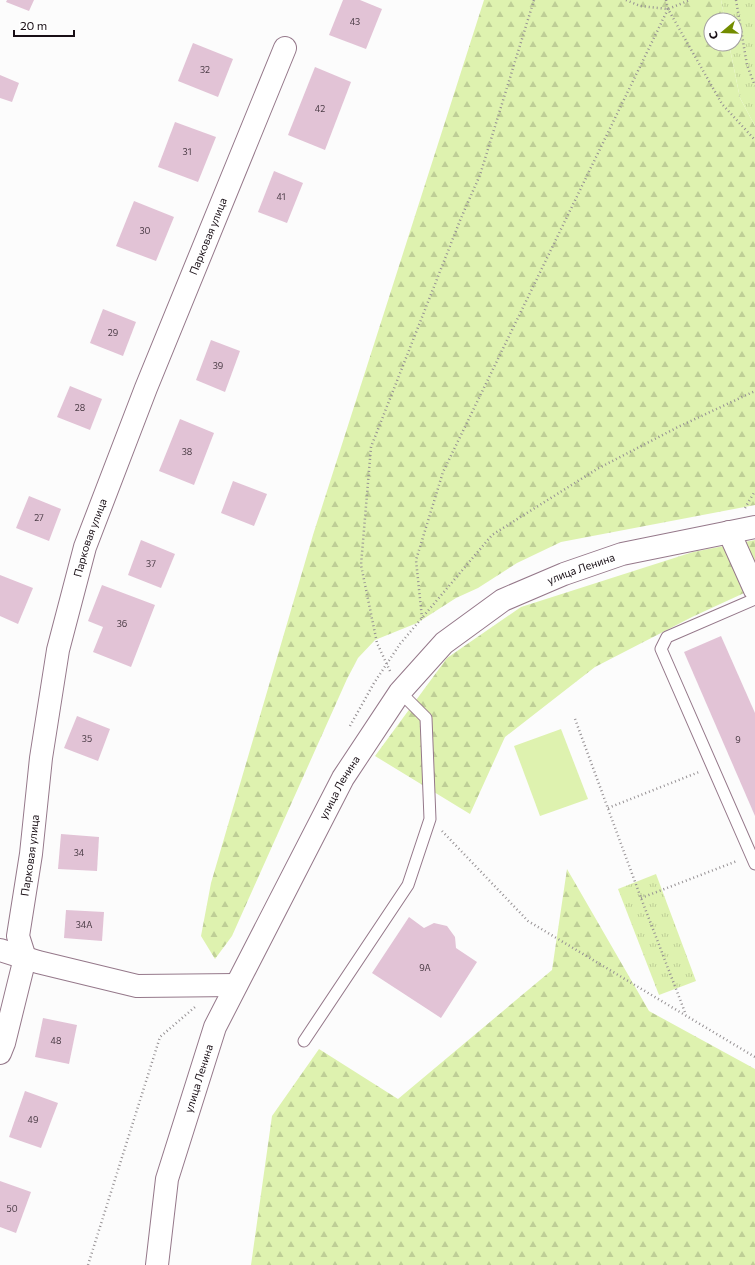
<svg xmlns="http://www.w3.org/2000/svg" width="755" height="1265" font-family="Commissioner,sans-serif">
  <defs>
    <pattern id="forest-firs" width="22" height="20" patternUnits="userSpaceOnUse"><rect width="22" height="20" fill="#def2af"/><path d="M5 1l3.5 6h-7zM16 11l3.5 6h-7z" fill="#bece96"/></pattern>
    <pattern id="park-tufts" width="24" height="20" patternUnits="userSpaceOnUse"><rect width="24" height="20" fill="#def2af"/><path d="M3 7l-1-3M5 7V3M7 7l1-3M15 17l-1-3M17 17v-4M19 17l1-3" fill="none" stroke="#bece96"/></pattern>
  </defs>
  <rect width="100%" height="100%" fill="#fcfcfc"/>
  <polygon fill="#def2af" points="561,729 588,799 540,816 514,746"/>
  <g fill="url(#forest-firs)">
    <polygon points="484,0 721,0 725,20 711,20 711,44 729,44 740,98 755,126 755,505 561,542 517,563 478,588 456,598 417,623 375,640 358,658 347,679 232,936 215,959 201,936 211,883 313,535"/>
    <polygon points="755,540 755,588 692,617 595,667 505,737 470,814 375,756 447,658 521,607 693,552"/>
    <polygon points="567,869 649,1011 755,1069 755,1265 251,1265 272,1116 319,1049 398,1099 552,970"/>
  </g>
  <g fill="url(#park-tufts)">
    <polygon points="721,0 755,0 755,126 740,98 729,44 735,44 735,20 725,20"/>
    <polygon points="656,874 696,981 659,995 618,889"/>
  </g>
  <g fill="#e2c3d6">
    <polygon points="7,0 34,0 29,11 6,2"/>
    <polygon points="343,0 360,0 382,9 366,49 329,35"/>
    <polygon points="193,43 233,59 218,97 178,81"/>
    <polygon points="315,67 351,82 325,150 288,135"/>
    <polygon points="0,75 19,83 12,102 0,98"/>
    <polygon points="175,122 216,137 198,182 158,167"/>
    <polygon points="274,171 303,183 287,223 258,212"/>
    <polygon points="134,201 174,217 156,261 116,246"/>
    <polygon points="103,309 136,322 123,356 90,343"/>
    <polygon points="211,340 240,351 225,392 196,380"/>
    <polygon points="70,386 102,399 90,430 57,417"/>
    <polygon points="180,419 214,433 194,485 159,471"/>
    <polygon points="233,481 267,494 254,526 221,513"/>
    <polygon points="29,496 61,509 49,541 16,528"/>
    <polygon points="141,540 175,554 161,588 128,575"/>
    <polygon points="0,575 33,588 18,624 0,616"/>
    <polygon points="102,585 155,605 131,667 93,652 103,627 88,621"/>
    <polygon points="721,636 755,713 755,816 684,652"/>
    <polygon points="77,716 110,729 98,761 64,748"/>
    <polygon points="61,834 99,837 97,871 58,869"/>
    <polygon points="66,910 104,912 102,941 64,938"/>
    <polygon points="409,917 424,928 434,923 447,926 455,937 456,948 477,962 441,1018 372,973"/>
    <polygon points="43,1018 77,1025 69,1064 35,1057"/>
    <polygon points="25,1091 58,1103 41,1148 9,1137"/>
    <polygon points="0,1181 31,1192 16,1233 0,1227"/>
  </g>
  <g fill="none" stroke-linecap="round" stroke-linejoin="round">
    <g stroke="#95788a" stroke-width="13">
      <g id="lane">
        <polyline points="755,599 667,637 661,649 755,864"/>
        <polyline points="304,1041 408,885 430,819 426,718 400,692"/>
      </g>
    </g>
    <g stroke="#95788a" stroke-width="24">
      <g id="street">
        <polyline points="729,532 755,590"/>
        <polyline points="0,950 38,962 137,986 236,985"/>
        <path id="s1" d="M0,1053L4,1043L25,958L18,936L31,854L41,758L58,650L85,547L146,388L285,48"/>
      </g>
    </g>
    <g stroke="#95788a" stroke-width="24">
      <g id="secondary">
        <path id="s2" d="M157,1265L167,1179L215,1027L343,778L400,692L444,643L503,600L564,574L622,554L755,527"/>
      </g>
    </g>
    <g stroke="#959093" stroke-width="2.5" stroke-dasharray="1 3" stroke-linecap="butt">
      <polyline points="626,0 640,6 668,9 690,0"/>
      <polyline points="666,0 668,9 722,104 755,140"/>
      <polyline points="736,0 747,65 755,86"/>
      <polyline points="745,508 755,491"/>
      <polyline points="422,618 416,560 443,472 668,9"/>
      <polyline points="390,671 377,643 361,565 371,447 461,218 480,175 534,0"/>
      <polyline points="575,719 641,898 686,1015"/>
      <polyline points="350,726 374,683 400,644 492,535 597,469 678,427 755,391"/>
      <polyline points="608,808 699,772"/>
      <polyline points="442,831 528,921 755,1057"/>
      <polyline points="641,898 737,861"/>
      <polyline points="88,1265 160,1037 195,1007"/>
    </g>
    <use href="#lane" stroke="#fff" stroke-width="11"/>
    <use href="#street" stroke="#fff" stroke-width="22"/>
    <use href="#secondary" stroke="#fff" stroke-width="22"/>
  </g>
  <g text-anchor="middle" stroke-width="3.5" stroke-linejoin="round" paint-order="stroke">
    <g font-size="9" fill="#4a3b45">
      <text x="355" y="25">43</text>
      <text x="205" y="73">32</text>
      <text x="320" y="112">42</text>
      <text x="187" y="155">31</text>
      <text x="281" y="200">41</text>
      <text x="145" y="234">30</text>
      <text x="113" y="336">29</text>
      <text x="218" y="369">39</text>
      <text x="80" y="411">28</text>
      <text x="187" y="455">38</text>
      <text x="39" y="521">27</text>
      <text x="151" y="567">37</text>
      <text x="122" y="627">36</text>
      <text x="87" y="742">35</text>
      <text x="738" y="743">9</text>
      <text x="79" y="856">34</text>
      <text x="84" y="928">34А</text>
      <text x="425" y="971">9А</text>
      <text x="56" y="1044">48</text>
      <text x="33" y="1123">49</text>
      <text x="12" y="1212">50</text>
    </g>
    <g font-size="11" fill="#180e15" stroke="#fff">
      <text dy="4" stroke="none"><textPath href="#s1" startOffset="851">Парковая улица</textPath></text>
      <text dy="4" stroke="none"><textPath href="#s1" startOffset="527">Парковая улица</textPath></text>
      <text dy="4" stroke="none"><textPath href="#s2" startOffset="852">улица Ленина</textPath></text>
      <text dy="4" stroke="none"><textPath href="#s2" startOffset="516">улица Ленина</textPath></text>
      <text dy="4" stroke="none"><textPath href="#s1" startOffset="203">Парковая улица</textPath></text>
      <text dy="4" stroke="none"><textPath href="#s2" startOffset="192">улица Ленина</textPath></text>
    </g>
  </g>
  <g transform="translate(723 32) rotate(251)"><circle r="19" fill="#ffffff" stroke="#a39fa1"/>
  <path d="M0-3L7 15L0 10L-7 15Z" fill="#738c00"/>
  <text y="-6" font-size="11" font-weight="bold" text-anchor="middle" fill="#180e15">С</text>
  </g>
  <path d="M14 30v6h60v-6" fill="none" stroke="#180e15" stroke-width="2"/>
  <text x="20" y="30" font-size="12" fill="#180e15" stroke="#ffffff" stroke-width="3" paint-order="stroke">20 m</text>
</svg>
